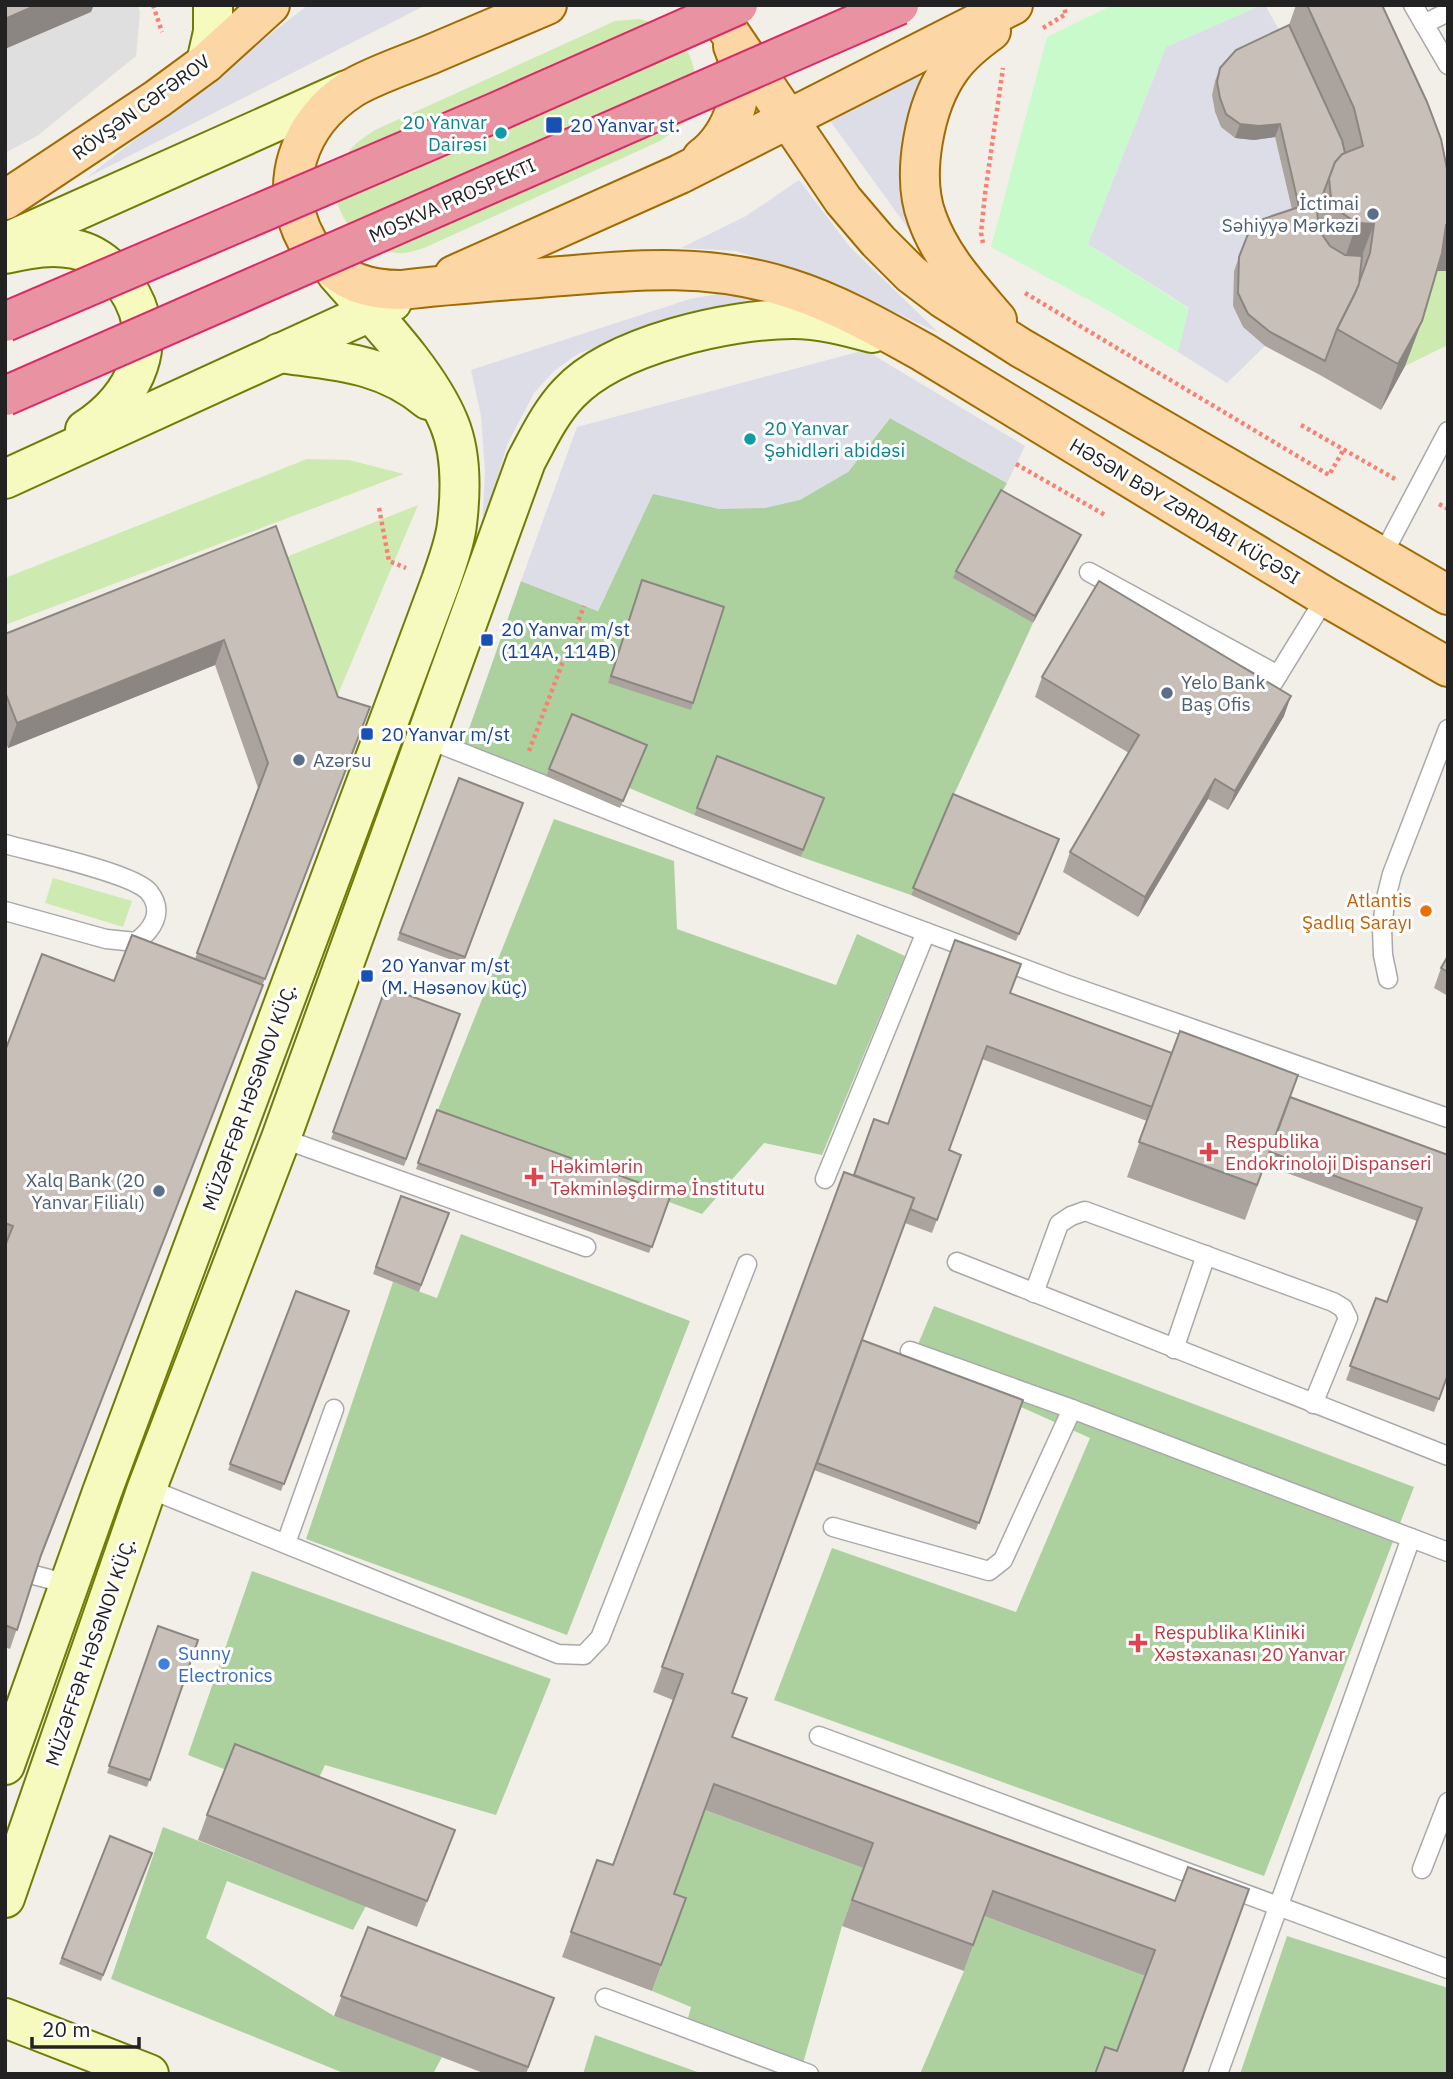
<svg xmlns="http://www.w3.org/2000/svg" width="1453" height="2079" font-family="'IBM Plex Sans',sans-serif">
  <rect width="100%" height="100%" fill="#f2efe9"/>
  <polygon fill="#e0dfdf" points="5,5 138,5 140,12 136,56 37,136 5,153"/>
  <g fill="#cdebb0">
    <path d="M639,19C652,22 664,26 674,34C699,56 703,98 682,124C676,130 667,136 660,141L424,248C416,250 407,254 398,253C353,249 320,201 344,159C351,145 363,138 375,130L615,21Z"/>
    <polygon points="1430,271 1448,271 1448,345 1405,366 1417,327"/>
    <polygon points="307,459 349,460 404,474 5,625 5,578"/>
    <polygon points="418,505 328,718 271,563"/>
    <polygon points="53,878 132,901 123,927 45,903"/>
  </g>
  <g fill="#add19e">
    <polygon points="890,418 1007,483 954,578 1033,623 951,801 911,895 801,857 821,804 714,763 694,815 629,788 644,751 569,721 546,776 464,743 521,581 598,611 653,493 720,509 848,472"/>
    <polygon points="554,819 674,861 677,929 836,985 857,934 905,956 822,1155 764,1143 702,1214 435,1117"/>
    <polygon points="461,1234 690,1321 567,1635 306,1539 393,1282 437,1298"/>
    <polygon points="934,1306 1414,1487 1264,1876 774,1700 832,1548 1016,1612 1090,1438 1021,1407 909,1366"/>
    <polygon points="252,1571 551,1679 496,1815 325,1765 308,1802 188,1755"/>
    <polygon points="705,1810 863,1868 842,1926 800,2074 684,2033 691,2007 652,1991 677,1924 665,1919"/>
    <polygon points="163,1827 366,1906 353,1930 227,1881 206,1938 334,2016 442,2057 433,2074 346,2074 111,1979"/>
    <polygon points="984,1916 1145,1976 1109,2074 920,2074 964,1971"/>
    <polygon points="1287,1936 1448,1988 1448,2074 1240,2074"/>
    <polygon points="595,2035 703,2074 583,2074"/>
  </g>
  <polygon fill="#c8facc" points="1113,5 1262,5 1166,47 1088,244 1189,309 1178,352 1102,307 991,247 1047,37"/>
  <g fill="#dddde8">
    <polygon points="308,5 426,5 86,178"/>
    <polygon points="1262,5 1265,5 1284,38 1215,81 1212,95 1215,112 1221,127 1235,138 1254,140 1275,137 1294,220 1243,247 1234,271 1233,306 1243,327 1265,346 1227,383 1178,352 1189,308 1088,244 1166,47"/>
    <polygon points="943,48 915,97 904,132 901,152 902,191 910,231 828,118"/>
    <polygon points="799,180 850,247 939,333 821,278 736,251 681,248 746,216"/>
    <polygon points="729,292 757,297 579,353 554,371 534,393 507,445 482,530 485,471 481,416 471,370 690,299"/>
    <polygon points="865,350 1025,446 1007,483 890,418 848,472 800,500 765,508 720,509 653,494 598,611 521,581 577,427"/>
  </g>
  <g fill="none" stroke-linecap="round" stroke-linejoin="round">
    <g stroke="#a9a9a9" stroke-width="21">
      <g id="lane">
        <polyline points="1413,5 1448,65"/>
        <polyline points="1424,24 1448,12"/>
        <polyline points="1382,556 1448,431"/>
        <polyline points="1089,572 1278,675"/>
        <polyline points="1273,683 1326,597"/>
        <polyline points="427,739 789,881 1065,984 1448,1118"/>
        <path d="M5,844C33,852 133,873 149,892C165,912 152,930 136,942L106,939L5,911"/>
        <polyline points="1388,979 1383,955 1382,929 1385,902 1392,874 1448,729"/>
        <polyline points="281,1138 586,1247"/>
        <polyline points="825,1179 926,932"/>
        <polyline points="957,1262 1448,1456"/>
        <polyline points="1034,1293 1059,1224 1071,1216 1085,1211 1333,1302 1343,1308 1348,1318 1313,1404"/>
        <polyline points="1174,1349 1206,1255"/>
        <polyline points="910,1351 1072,1409 1448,1552"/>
        <polyline points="147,1488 558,1654 584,1655 600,1638 747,1264"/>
        <polyline points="833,1527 989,1571 1003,1560 1072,1409"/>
        <polyline points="286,1543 334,1409"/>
        <polyline points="34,1575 68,1584"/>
        <polyline points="819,1736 1448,1969"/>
        <polyline points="1422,1869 1448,1802"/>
        <polyline points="605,1998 809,2074"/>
        <polyline points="1218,2074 1411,1538"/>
      </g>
    </g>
    <g stroke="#707d05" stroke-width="42">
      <g id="secondary">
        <polyline points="206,63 213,32 213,5"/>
        <polyline points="9,241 347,90"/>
        <path d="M5,254C29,249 50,244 74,249C95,253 112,268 125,285C163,339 136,397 85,430"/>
        <path d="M279,353C335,361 383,362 428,400"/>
        <polyline points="5,479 392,302"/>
        <path d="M5,1765L102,1492L441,581C447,563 455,543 457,524C461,491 462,454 449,423C427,370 374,317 336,273"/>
        <path d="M5,1898L147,1488L281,1138L526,461C539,437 550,413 569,393C614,345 729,319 793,319C820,319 846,326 872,333"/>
        <polyline points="5,2018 149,2074"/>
      </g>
    </g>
    <g stroke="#a06b00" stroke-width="42">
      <g id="primary">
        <path d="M547,5C509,21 472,37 434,53C411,63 371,76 351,89C299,123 276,185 307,241C310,247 316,252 321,257C344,282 367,290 401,290C451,284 500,281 550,277C633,270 707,262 788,288C836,303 880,328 923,352L1326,597L1448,667"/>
        <polyline points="711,5 843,200 878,241 911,274 944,299 1021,348 1448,595"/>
        <path d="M991,31C977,41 961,54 951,68C924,105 911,176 927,218C941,258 971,289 997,320"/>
        <path d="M702,158C734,134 750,84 733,46"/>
        <polyline points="5,200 157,99 206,63 270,5"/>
        <polyline points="454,275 680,174 1013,5"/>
      </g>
    </g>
    <g stroke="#fa8072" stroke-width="4.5" stroke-dasharray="3.5 3.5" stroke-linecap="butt">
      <polyline points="153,5 162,32"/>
      <polyline points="1043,28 1066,14 1063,5"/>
      <polyline points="983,243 981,233 985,194 1003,68"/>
      <polyline points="1025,293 1329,475 1344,449"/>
      <polyline points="1301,425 1395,479"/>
      <polyline points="1016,464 1105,515"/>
      <polyline points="1439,504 1448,509"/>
      <polyline points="379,508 389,561 406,568"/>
      <polyline points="529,751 584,606"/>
    </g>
    <use href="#lane" stroke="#fff" stroke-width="18"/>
    <use href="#secondary" stroke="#f7fabf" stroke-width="38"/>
    <use href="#primary" stroke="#fcd6a4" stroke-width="38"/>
    <g stroke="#dc2a67" stroke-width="42" stroke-linecap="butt">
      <g id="highway-bridge">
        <polyline points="5,322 494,113 738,5"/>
        <polyline points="5,396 899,5"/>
      </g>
    </g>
    <use href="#highway-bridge" stroke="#e892a2" stroke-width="38"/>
  </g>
  <g fill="#aba49e">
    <polygon points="1296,5 1382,5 1437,271 1422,321 1405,366 1381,410 1320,375 1265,346 1243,327 1233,306 1234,271 1239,257 1292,210 1275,137 1254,140 1235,138 1221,127 1215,112 1212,95 1215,81 1220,68 1289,25"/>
    <polygon points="276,526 338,697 370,707 39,1563 10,1649 5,1647 5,1051 114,981 195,959 258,788 215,665 8,748 5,741 5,634"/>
    <polygon points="1078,542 1033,623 953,578 956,571"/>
    <polygon points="642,580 724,607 691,710 608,683"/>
    <polygon points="1042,677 1284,716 1228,810 1208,799 1138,917 1063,872 1070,852 1129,753 1035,697"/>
    <polygon points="572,714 647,745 620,808 546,776"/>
    <polygon points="717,756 824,798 801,857 694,815"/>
    <polygon points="459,778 523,803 463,964 397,940"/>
    <polygon points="953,794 1059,839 1016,941 911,895"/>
    <polygon points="1448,956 1448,996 1434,988 1441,968"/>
    <polygon points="386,987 457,1021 404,1166 331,1139"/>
    <polygon points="1010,993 1448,1155 1439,1399 1434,1412 1346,1380 1376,1298 1387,1302 1417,1221 1265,1165 1285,1110 1245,1220 1127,1177 1147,1121 982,1059 949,1150 961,1155 932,1233 905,1223 862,1340 1023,1400 976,1530 814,1470 732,1693 733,1737 1175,1901 1117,2051 1145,1976 984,1916 964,1971 842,1926 863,1868 705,1810 674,1894 686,1898 652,1991 562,1957 597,1860 613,1865 673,1700 653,1692 844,1172 854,1175 888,1124"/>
    <polygon points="437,1110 671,1194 649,1253 416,1169"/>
    <polygon points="401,1196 449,1213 419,1292 373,1274"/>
    <polygon points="296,1291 347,1318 281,1491 228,1470"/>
    <polygon points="158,1626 198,1640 147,1787 107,1773"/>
    <polygon points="207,1815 455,1830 417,1927 198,1840"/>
    <polygon points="110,1836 152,1853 101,1981 59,1964"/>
    <polygon points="368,1927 554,1998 526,2074 486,2074 334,2016"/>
  </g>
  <g fill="#8b8681">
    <polygon points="37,5 94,5 91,12 5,49 5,19"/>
    <polygon points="1240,124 1280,124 1275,137 1254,140 1235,138"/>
    <polygon points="1357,223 1374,224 1357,269 1341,269"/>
    <polygon points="1446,225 1448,225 1448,271 1430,271"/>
    <polygon points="1422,321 1405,366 1381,410 1398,364"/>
    <polygon points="1081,535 1078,542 1033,623 1035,616"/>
    <polygon points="224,640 215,665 8,748 17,723"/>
    <polygon points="1291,696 1284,716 1228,810 1235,791"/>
    <polygon points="1215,779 1208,799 1138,917 1145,897"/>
  </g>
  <g fill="#c7bfb8" stroke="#8b8681" stroke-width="2">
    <polygon points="5,5 37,5 5,19"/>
    <polygon points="1307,5 1382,5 1427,102 1441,139 1448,174 1448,225 1446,225 1442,253 1422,321 1398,364 1337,329 1355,293 1370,253 1374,224 1357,223 1342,213 1331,198 1329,178 1335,162 1342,154 1363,146 1354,108"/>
    <polygon points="1289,25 1342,140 1345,153 1342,154 1335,162 1317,210 1319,230 1330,246 1345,255 1362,256 1359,284 1355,293 1337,329 1325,361 1270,332 1248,314 1238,293 1239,257 1248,234 1263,219 1299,207 1280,124 1259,126 1240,124 1226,114 1220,98 1217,82 1220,68 1236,50"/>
    <polygon points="1001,490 1081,535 1035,616 956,571"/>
    <polygon points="276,526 338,697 370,707 265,979 197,953 268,763 224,640 17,723 5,692 5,634"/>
    <polygon points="642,580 724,607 693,703 611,676"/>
    <polygon points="1099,581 1291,696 1235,791 1215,779 1145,897 1070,852 1139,735 1042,677"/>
    <polygon points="572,714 647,745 623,801 549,769"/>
    <polygon points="717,756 824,798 803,850 697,808"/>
    <polygon points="459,778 523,803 465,957 400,933"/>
    <polygon points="953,794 1059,839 1019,934 913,888"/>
    <polygon points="132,935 263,985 41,1555 17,1630 5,1625 5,1246 13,1226 5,1223 5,1051 42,954 114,981"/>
    <polygon points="955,940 1021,964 1010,993 1172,1053 1152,1107 987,1046 949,1150 961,1155 937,1220 910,1209 914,1198 854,1175 874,1119 888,1124"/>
    <polygon points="1448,956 1448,972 1441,968"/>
    <polygon points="386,987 460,1014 406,1159 333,1132"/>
    <polygon points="1180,1031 1298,1075 1257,1185 1139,1142"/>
    <polygon points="1290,1097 1448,1155 1448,1374 1439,1399 1350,1366 1376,1298 1387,1302 1422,1208 1270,1152"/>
    <polygon points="437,1110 671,1194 652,1247 418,1163"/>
    <polygon points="844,1172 914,1198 732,1693 747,1698 732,1737 1175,1901 1188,1867 1249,1889 1182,2074 1095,2074 1105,2047 1117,2051 1155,1950 993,1891 973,1945 852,1900 873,1843 714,1784 674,1894 686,1898 661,1965 571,1932 597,1860 613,1865 683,1674 662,1667"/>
    <polygon points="401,1196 449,1213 421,1285 376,1267"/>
    <polygon points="296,1291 349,1311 284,1484 230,1464"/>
    <polygon points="862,1340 1023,1400 979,1523 817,1463"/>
    <polygon points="158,1626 198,1640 150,1780 109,1766"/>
    <polygon points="235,1744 455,1830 427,1901 207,1815"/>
    <polygon points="110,1836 152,1853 103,1975 62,1958"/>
    <polygon points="368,1927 554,1998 528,2067 341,1996"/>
  </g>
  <g fill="#1a4fb4" stroke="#fff" stroke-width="2.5">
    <rect x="545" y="116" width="18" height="18" rx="3.5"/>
    <rect x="480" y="633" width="14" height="14" rx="3.5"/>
    <rect x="360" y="727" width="14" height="14" rx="3.5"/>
    <rect x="360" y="969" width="14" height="14" rx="3.5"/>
  </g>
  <g fill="#0f9aa8" stroke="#fff" stroke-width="2.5">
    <circle cx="501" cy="133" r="7"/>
    <circle cx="750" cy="439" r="7"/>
  </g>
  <g fill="#5c6f8a" stroke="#fff" stroke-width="2.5">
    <circle cx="1373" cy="214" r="7"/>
    <circle cx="1167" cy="693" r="7"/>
    <circle cx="299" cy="760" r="7"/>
    <circle cx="159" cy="1191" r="7"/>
  </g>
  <circle fill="#e8710a" stroke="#fff" stroke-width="2.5" cx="1426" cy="911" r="7"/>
  <g fill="#e0444e" stroke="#fff" stroke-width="2.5">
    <path d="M1205.5 1141.5h7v7h7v7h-7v7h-7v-7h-7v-7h7z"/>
    <path d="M530.5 1166.5h7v7h7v7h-7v7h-7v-7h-7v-7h7z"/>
    <path d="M1134.5 1632.5h7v7h7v7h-7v7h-7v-7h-7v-7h7z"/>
  </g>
  <circle fill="#3f7fe0" stroke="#fff" stroke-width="2.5" cx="164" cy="1664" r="7"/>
  <g text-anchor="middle" stroke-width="6" stroke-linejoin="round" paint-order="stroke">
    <g font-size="19" fill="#222" stroke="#fff">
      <text transform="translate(141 107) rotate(-36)" y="7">RÖVŞƏN CƏFƏROV</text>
      <text transform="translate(452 200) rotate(-24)" y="7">MOSKVA PROSPEKTI</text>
      <text transform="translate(1185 511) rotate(31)" y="7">HƏSƏN BƏY ZƏRDABI KÜÇƏSI</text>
      <text transform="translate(249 1097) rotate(-70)" y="7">MÜZƏFFƏR HƏSƏNOV KÜÇ.</text>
      <text transform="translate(90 1652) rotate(-71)" y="7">MÜZƏFFƏR HƏSƏNOV KÜÇ.</text>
    </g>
    <g font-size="19" fill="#0d838f" stroke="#fff" text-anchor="end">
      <text x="487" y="129">20 Yanvar<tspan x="487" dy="22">Dairəsi</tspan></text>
      <text x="764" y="435" text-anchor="start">20 Yanvar<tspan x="764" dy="22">Şəhidləri abidəsi</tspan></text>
    </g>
    <g font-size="19" fill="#164399" stroke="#fff" text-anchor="start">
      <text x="570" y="132">20 Yanvar st.</text>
      <text x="501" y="636">20 Yanvar m/st<tspan x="501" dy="22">(114A, 114B)</tspan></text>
      <text x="381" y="741">20 Yanvar m/st</text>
      <text x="381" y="972">20 Yanvar m/st<tspan x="381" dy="22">(M. Həsənov küç)</tspan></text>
    </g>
    <g font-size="19" fill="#4e5e75" stroke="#fff" text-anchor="end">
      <text x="1359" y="210">İctimai<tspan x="1359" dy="22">Səhiyyə Mərkəzi</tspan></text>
      <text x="1181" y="689" text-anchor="start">Yelo Bank<tspan x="1181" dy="22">Baş Ofis</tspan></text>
      <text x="313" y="767" text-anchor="start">Azərsu</text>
      <text x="145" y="1187">Xalq Bank (20<tspan x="145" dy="22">Yanvar Filialı)</tspan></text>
    </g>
    <g font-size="19" fill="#c56008" stroke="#fff" text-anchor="end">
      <text x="1412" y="907">Atlantis<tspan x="1412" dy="22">Şadlıq Sarayı</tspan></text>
    </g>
    <g font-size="19" fill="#be3a42" stroke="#fff" text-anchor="start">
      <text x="1225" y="1148">Respublika<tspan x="1225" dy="22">Endokrinoloji Dispanseri</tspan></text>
      <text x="550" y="1173">Həkimlərin<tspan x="550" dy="22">Təkminləşdirmə İnstitutu</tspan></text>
      <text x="1154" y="1639">Respublika Kliniki<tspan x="1154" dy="22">Xəstəxanası 20 Yanvar</tspan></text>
    </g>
    <g font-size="19" fill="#366cbe" stroke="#fff" text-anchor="start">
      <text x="178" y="1660">Sunny<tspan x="178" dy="22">Electronics</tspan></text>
    </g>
  </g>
  <rect width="1453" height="2079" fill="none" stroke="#222222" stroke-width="14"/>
  <path d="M32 2037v10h107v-10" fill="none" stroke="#222222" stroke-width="3.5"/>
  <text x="42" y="2037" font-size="21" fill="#222222" stroke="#ffffff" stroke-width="5" paint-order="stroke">20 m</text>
</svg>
